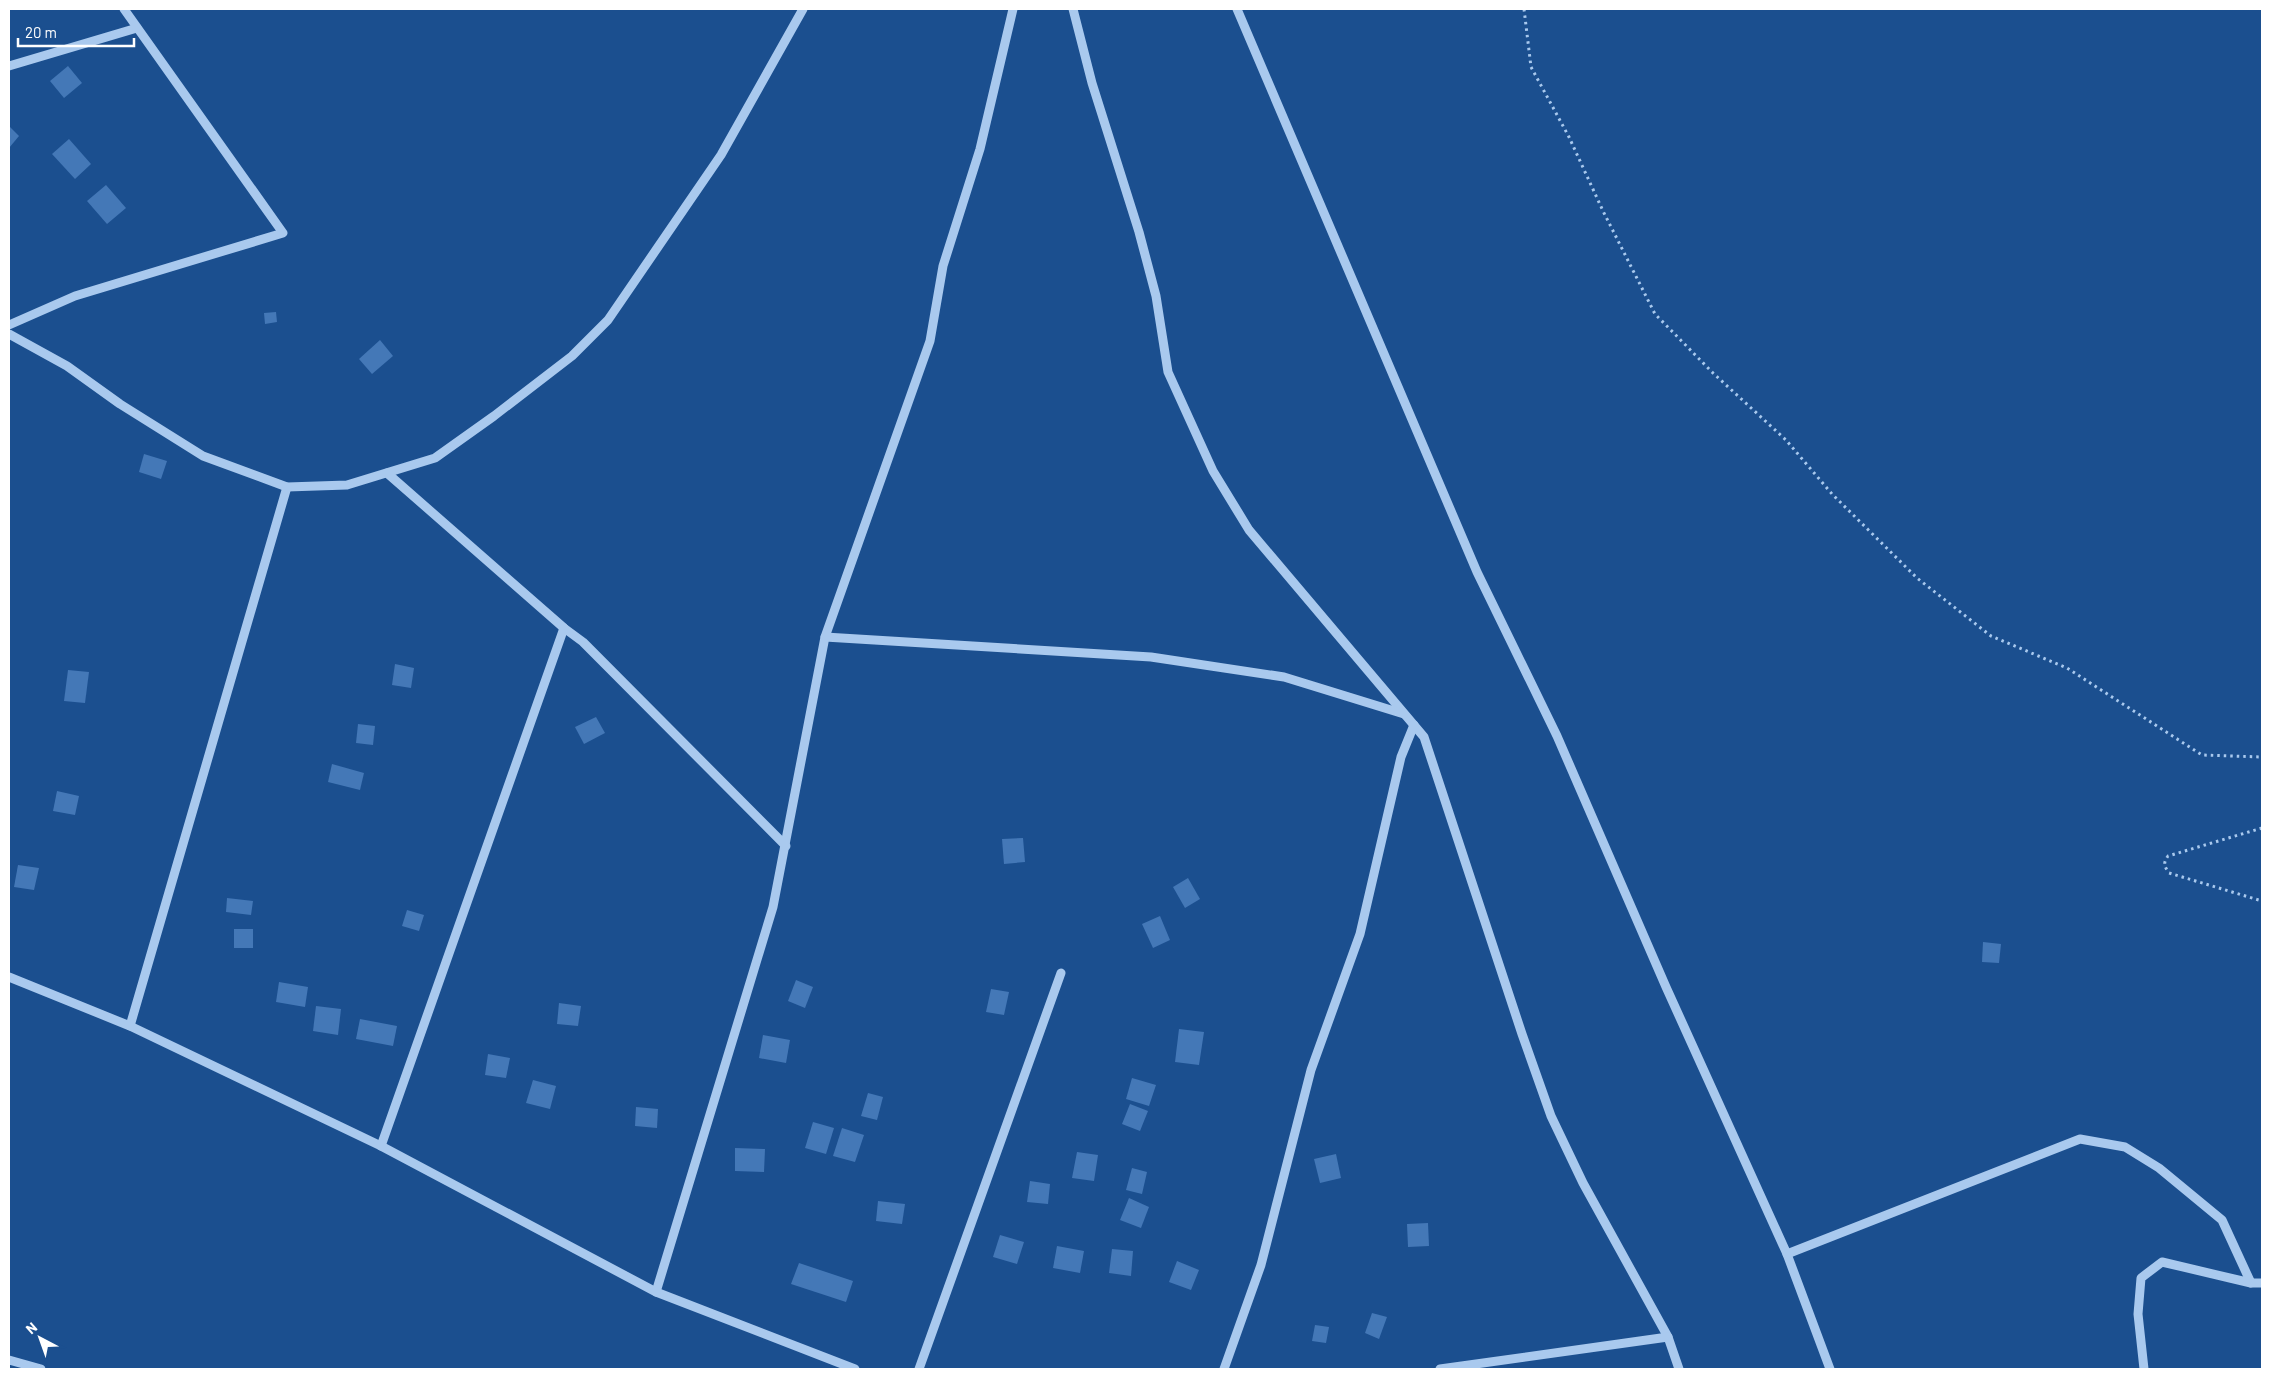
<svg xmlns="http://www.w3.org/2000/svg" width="2271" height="1378" font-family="Barlow,sans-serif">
  <rect width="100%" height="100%" fill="#1b4f8f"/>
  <g fill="#4478b7">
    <polygon points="68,66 82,83 64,98 50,81"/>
    <polygon points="9,126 19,136 9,148"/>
    <polygon points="69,139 91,164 75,179 52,154"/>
    <polygon points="106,185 126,208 107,224 87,201"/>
    <polygon points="276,312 277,322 265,324 264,313"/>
    <polygon points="380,340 393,356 372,374 359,359"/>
    <polygon points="144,454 167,461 161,479 139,472"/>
    <polygon points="395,664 414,668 411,688 392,685"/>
    <polygon points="68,670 89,672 85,703 64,701"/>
    <polygon points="596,717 605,733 584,744 575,727"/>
    <polygon points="358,724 375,726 373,745 356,743"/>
    <polygon points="332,764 364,773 360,790 328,782"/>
    <polygon points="57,791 79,796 75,815 53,811"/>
    <polygon points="1023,838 1025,862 1004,864 1002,839"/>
    <polygon points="18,865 39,868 34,890 14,887"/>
    <polygon points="1188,878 1200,899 1185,908 1173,887"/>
    <polygon points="227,898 253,901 251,915 226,912"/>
    <polygon points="407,910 424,915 419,931 402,926"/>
    <polygon points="1160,916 1170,940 1153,948 1142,924"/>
    <rect x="234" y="929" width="19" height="19"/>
    <polygon points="1983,942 2001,944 1999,963 1982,962"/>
    <polygon points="796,980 813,987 805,1008 788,1001"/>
    <polygon points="279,982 308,987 305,1007 276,1002"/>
    <polygon points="991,989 1009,992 1004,1015 986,1012"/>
    <polygon points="559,1003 581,1006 578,1026 557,1024"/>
    <polygon points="316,1006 341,1009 338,1035 313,1031"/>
    <polygon points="360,1019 397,1026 393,1046 356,1039"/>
    <polygon points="1179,1029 1204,1032 1199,1065 1175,1062"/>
    <polygon points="763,1035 790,1040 786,1063 759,1058"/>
    <polygon points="488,1054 510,1058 506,1078 485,1075"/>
    <polygon points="1132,1078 1156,1085 1149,1106 1126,1099"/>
    <polygon points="533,1080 556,1086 550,1109 526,1103"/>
    <polygon points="868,1093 883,1097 877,1120 861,1116"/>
    <polygon points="1130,1104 1148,1111 1140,1131 1122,1124"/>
    <polygon points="636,1107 658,1109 657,1128 635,1126"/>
    <polygon points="813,1122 834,1128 826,1154 805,1148"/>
    <polygon points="842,1128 864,1135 855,1162 833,1156"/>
    <polygon points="735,1148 765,1149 764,1172 735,1171"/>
    <polygon points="1077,1152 1098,1155 1094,1181 1072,1178"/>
    <polygon points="1336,1154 1341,1178 1320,1183 1314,1159"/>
    <polygon points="1132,1168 1147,1172 1142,1194 1126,1190"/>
    <polygon points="1030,1181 1050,1184 1048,1204 1027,1202"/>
    <polygon points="1129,1198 1149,1207 1141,1228 1120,1220"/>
    <polygon points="878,1201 905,1204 902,1224 876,1221"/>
    <polygon points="1428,1223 1429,1246 1408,1247 1407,1224"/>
    <polygon points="1000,1235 1024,1242 1017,1264 993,1257"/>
    <polygon points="1057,1246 1084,1251 1080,1273 1053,1268"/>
    <polygon points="1112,1249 1133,1251 1131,1276 1109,1273"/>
    <polygon points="1177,1261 1199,1270 1191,1290 1169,1282"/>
    <polygon points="799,1263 853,1281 846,1302 791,1284"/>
    <polygon points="1372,1313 1387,1317 1379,1339 1365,1333"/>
    <polygon points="1315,1325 1329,1327 1326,1343 1312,1341"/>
  </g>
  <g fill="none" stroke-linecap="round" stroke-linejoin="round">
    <g stroke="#a9c9ee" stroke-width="3" stroke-dasharray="2.5 4" stroke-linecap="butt">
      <polyline points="1524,9 1531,67 1569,137 1603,211 1655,314 1713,373 1786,440 1832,494 1917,578 1991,636 2067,668 2202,755 2262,757"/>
      <path d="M2262,828L2168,856C2163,863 2164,866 2169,873L2262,901"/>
    </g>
    <g stroke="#a9c9ee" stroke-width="9">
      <polyline points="1073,9 1092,83 1139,232 1156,296 1168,372 1213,471 1249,530 1424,737 1522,1034 1551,1116 1583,1183 1668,1337 1679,1369"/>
      <polyline points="1237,9 1477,572 1557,736 1666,987 1787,1254 1830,1369"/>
      <polyline points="9,66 137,28"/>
      <polyline points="9,325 75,296 283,233 124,9"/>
      <polyline points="9,334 67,366 120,404 203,456 287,487 347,485 435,458 494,416 572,356 608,320 721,155 803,9"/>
      <polyline points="387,473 564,628 583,642 786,846"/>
      <polyline points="825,637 1151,657 1284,677 1404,714"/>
      <polyline points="9,977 130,1026 381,1146 656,1292 855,1369"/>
      <polyline points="130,1026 287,487"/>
      <polyline points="381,1146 564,628"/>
      <polyline points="1787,1254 2080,1139 2125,1147 2159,1168 2222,1220 2251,1283"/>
      <polyline points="656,1292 773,907 825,637 930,341 943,266 980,149 1013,9"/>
      <polyline points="9,1360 41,1369"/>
      <polyline points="919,1369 1061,973"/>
      <polyline points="1224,1369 1261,1265 1311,1070 1360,934 1401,757 1414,725"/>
      <polyline points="1440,1369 1668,1337"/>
      <polyline points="2144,1369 2138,1314 2141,1278 2162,1262 2251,1283 2262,1283"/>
    </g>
  </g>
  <rect width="2271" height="1378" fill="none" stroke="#ffffff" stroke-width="20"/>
  <g transform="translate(40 1338) rotate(319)" stroke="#1b4f8f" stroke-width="4" paint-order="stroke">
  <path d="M0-4L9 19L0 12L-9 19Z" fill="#ffffff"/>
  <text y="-8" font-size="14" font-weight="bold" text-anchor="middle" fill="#ffffff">N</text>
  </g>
  <path d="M18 38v8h116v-8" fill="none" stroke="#ffffff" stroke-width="2.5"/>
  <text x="25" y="38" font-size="15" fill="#ffffff" stroke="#1b4f8f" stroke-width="4" paint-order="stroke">20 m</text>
</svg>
